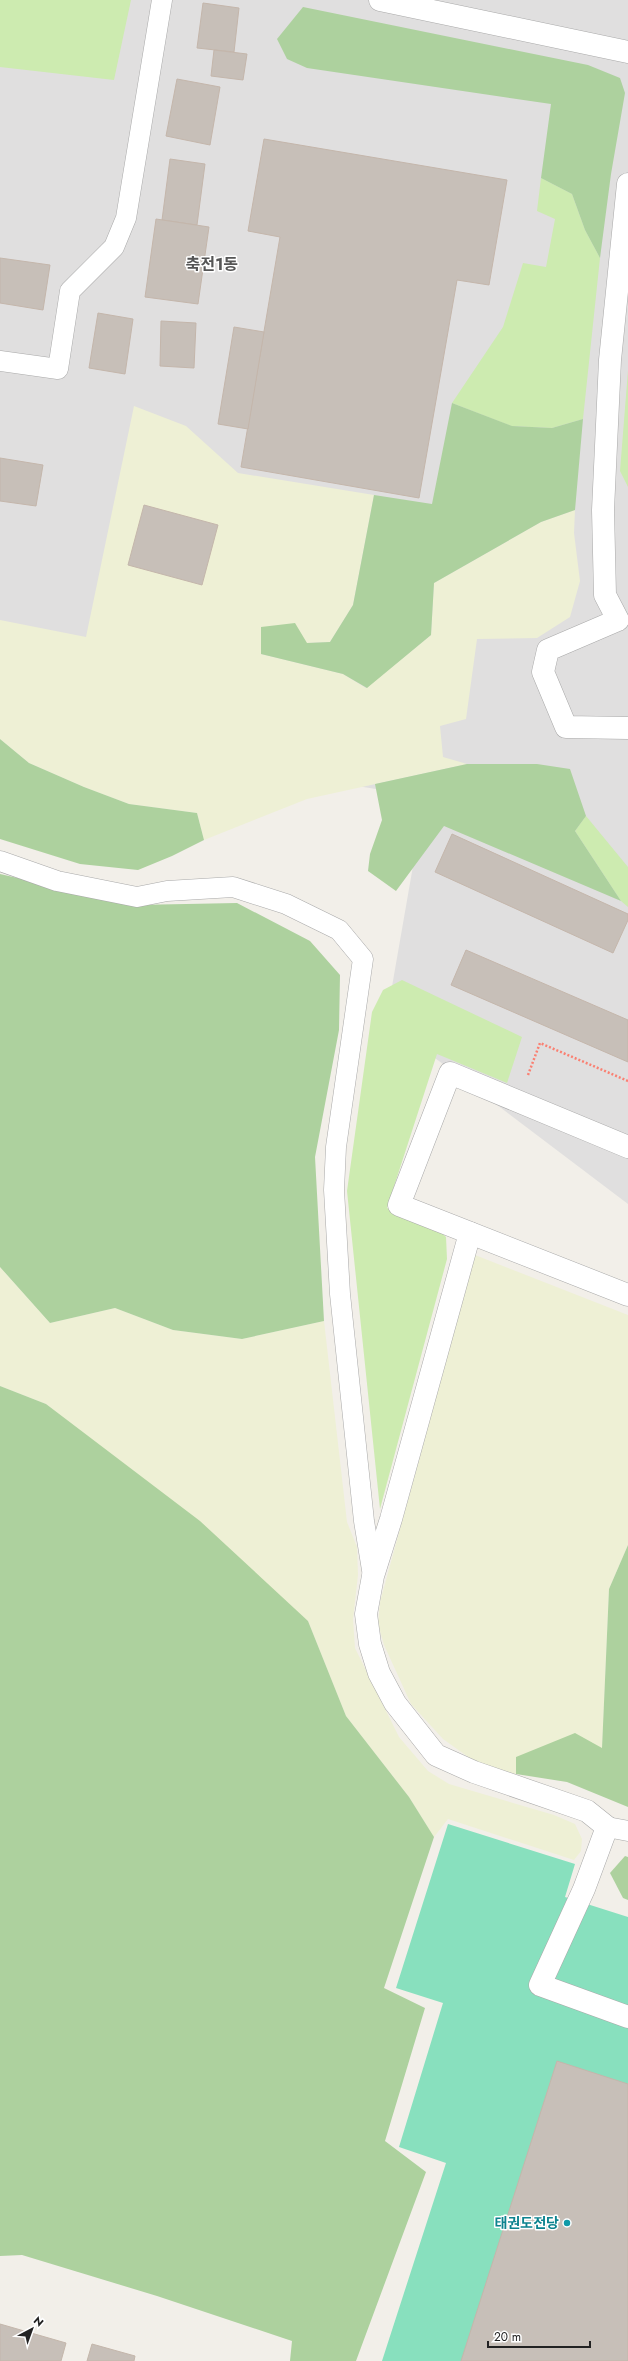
<svg xmlns="http://www.w3.org/2000/svg" width="628" height="2361" font-family="Jost,'Noto Sans KR',sans-serif">
  <rect width="100%" height="100%" fill="#f2efe9"/>
  <polygon fill="#e0dfdf" points="0,0 628,0 628,1204 386,1021 425,797 0,728"/>
  <g fill="#eef0d5">
    <polygon points="134,406 186,426 238,473 374,495 353,605 330,642 307,643 261,654 343,674 366,688 431,635 434,583 541,522 575,510 574,533 580,581 570,617 537,638 477,639 466,719 440,726 443,757 467,764 307,799 204,840 197,813 129,804 84,787 29,763 0,739 0,620 86,637"/>
    <polygon points="475,1255 628,1315 628,1545 609,1589 602,1749 517,1757 516,1774 498,1771 471,1759 443,1739 411,1704 384,1645 378,1624 380,1602"/>
    <polygon points="0,1267 50,1323 115,1308 173,1330 242,1339 324,1321 347,1522 357,1547 358,1575 353,1619 355,1648 399,1737 428,1771 449,1784 554,1815 575,1824 582,1839 581,1851 574,1860 448,1819 434,1837 409,1797 346,1716 308,1621 46,1404 0,1386"/>
  </g>
  <g fill="#cdebb0">
    <polygon points="0,0 131,0 114,80 0,67"/>
    <polygon points="541,178 572,194 585,230 600,258 583,419 552,428 511,426 452,403 503,327 523,263 546,267 555,219 537,211"/>
    <polygon points="628,370 628,487 620,471"/>
    <polygon points="586,816 628,867 628,907 621,901 575,831"/>
    <polygon points="402,980 522,1037 507,1083 437,1054 387,1208 436,1227 446,1237 447,1259 380,1509 347,1191 372,1012 383,990"/>
  </g>
  <g fill="#add19e">
    <polygon points="303,7 588,65 620,78 625,93 611,174 600,258 585,230 572,194 541,178 551,104 307,68 287,59 277,39"/>
    <polygon points="452,403 512,426 552,428 583,419 575,510 541,522 434,583 431,635 367,688 343,674 261,654 261,627 295,623 307,643 330,642 353,605 374,495 432,504"/>
    <polygon points="0,739 29,763 84,787 129,804 197,813 204,840 172,856 138,870 80,864 0,839"/>
    <polygon points="467,764 537,764 570,769 586,816 575,831 621,901 444,826 396,891 368,871 370,854 382,820 375,784"/>
    <polygon points="0,874 135,905 237,903 310,941 340,975 339,1030 315,1157 324,1321 242,1339 173,1330 115,1308 50,1323 0,1267"/>
    <polygon points="0,1386 46,1404 200,1521 308,1621 346,1716 409,1797 434,1837 384,1988 425,2008 385,2141 426,2172 356,2361 290,2361 292,2341 157,2296 22,2255 0,2256"/>
    <polygon points="628,1545 628,1807 567,1782 516,1774 516,1757 575,1733 602,1748 609,1589"/>
    <polygon points="625,1856 628,1857 628,1900 623,1898 610,1873"/>
  </g>
  <polygon fill="#88e0be" points="448,1824 575,1864 565,1897 628,1917 628,2361 382,2361 446,2163 399,2147 443,2003 396,1988"/>
  <g fill="#c7bfb8" stroke="#c4b6ab">
    <polygon points="203,3 239,8 234,52 197,48"/>
    <polygon points="214,50 247,54 243,80 211,76"/>
    <polygon points="177,79 220,87 210,145 166,136"/>
    <polygon points="264,139 507,180 489,285 457,280 419,498 241,467 280,237 248,231"/>
    <polygon points="170,159 205,164 197,225 162,220"/>
    <polygon points="156,219 209,227 198,304 145,297"/>
    <polygon points="0,258 50,265 43,310 0,303"/>
    <polygon points="98,313 133,319 125,374 89,368"/>
    <polygon points="161,321 196,323 194,368 160,366"/>
    <polygon points="234,327 264,332 248,429 218,424"/>
    <polygon points="0,458 43,465 36,506 0,501"/>
    <polygon points="144,505 218,525 202,585 128,565"/>
    <polygon points="452,834 628,914 628,920 613,953 435,872"/>
    <polygon points="466,950 628,1020 628,1062 451,985"/>
    <polygon points="557,2061 628,2084 628,2361 461,2361"/>
    <polygon points="0,2324 66,2343 61,2361 0,2361"/>
    <polygon points="92,2344 135,2356 134,2361 87,2361"/>
  </g>
  <g fill="none" stroke-linecap="round" stroke-linejoin="round">
    <g stroke="#a9a9a9" stroke-width="21">
      <g id="service">
        <polyline points="0,361 58,369 70,291 114,247 126,218 162,0"/>
        <polyline points="0,861 57,881 137,897 167,891 233,887 286,904 339,930 363,959 336,1147 334,1190 340,1294 364,1521 373,1576"/>
        <polyline points="607,1827 628,1831"/>
      </g>
    </g>
    <g stroke="#a9a9a9" stroke-width="23">
      <g id="minor">
        <polyline points="380,0 628,52"/>
        <polyline points="628,184 610,360 603,510 605,595 618,620 548,650 543,672 566,727 628,728"/>
        <polyline points="628,1147 450,1073 399,1205 628,1295"/>
        <polyline points="470,1233 391,1519 373,1576 366,1614 370,1644 379,1673 395,1703 436,1755 474,1772 587,1811 607,1827 584,1889 540,1985 628,2017"/>
      </g>
    </g>
    <polyline stroke="#fa8072" stroke-width="2.5" stroke-dasharray="2 2" stroke-linecap="butt" points="528,1075 540,1043 628,1081"/>
    <use href="#service" stroke="#fff" stroke-width="20"/>
    <use href="#minor" stroke="#fff" stroke-width="22"/>
  </g>
  <circle fill="#0f9aa8" stroke="#fff" stroke-width="1.5" cx="567" cy="2223" r="4"/>
  <g text-anchor="middle" stroke-width="3" stroke-linejoin="round" paint-order="stroke">
    <g font-size="14" font-weight="bold" fill="#0d838f" stroke="#fff" text-anchor="end">
      <text x="559" y="2228">태권도전당</text>
    </g>
    <g font-size="16" font-weight="bold" fill="#555" stroke="#fff">
      <text x="212" y="270">축전1동</text>
    </g>
  </g>
  <g transform="translate(32 2329) rotate(41)" stroke="#ffffff" stroke-width="3" paint-order="stroke">
  <path d="M0-3L7 15L0 10L-7 15Z" fill="#222222"/>
  <text y="-6" font-size="11" font-weight="bold" text-anchor="middle" fill="#222222">N</text>
  </g>
  <path d="M488 2341v6h102v-6" fill="none" stroke="#222222" stroke-width="2"/>
  <text x="494" y="2341" font-size="12" fill="#222222" stroke="#ffffff" stroke-width="3" paint-order="stroke">20 m</text>
</svg>
